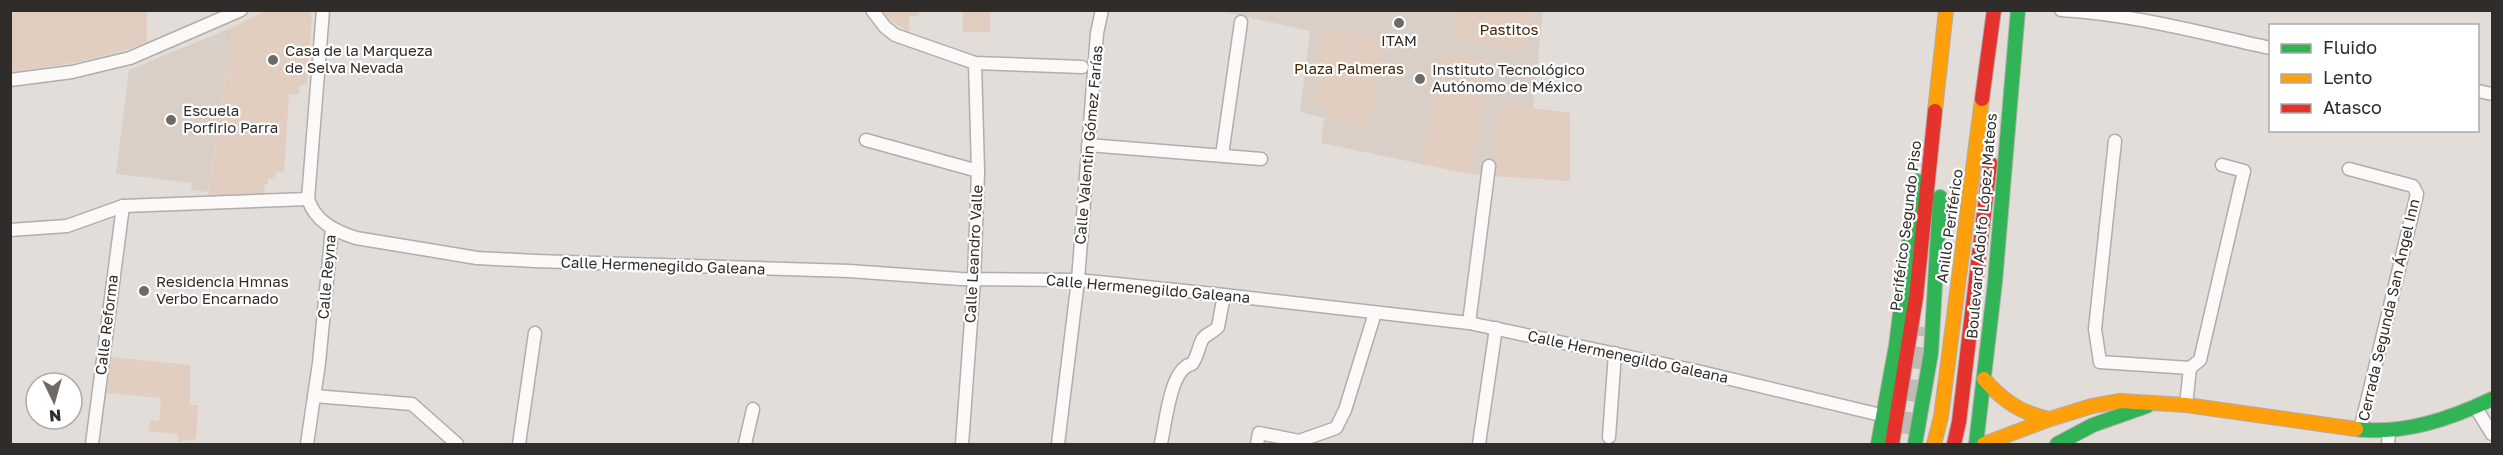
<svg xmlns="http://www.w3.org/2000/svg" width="2503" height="455" font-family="'Golos Text',sans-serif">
  <rect width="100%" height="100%" fill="#e2ddd9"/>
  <g fill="#dacfc7">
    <polygon points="1219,11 1543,11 1533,108 1570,113 1570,181 1470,174 1321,143 1324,118 1300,112 1310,31"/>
    <polygon points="233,27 208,192 191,190 192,183 116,174 129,70"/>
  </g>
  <g fill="#e1cec0">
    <polygon points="266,10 310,11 312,18 307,85 300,85 299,94 289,94 284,172 276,172 275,179 268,179 268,184 264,184 265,193 208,196 233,27"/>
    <path d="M10,11H147V42C103,60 58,66 11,72Z"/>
    <polygon points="882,11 919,11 919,16 909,16 909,32 891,21"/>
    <rect x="963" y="11" width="27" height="21"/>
    <polygon points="1454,11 1531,11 1528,53 1453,40"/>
    <polygon points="1324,28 1385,40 1369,127 1326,120 1327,106 1315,103"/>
    <polygon points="1445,52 1492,63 1470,174 1420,164"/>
    <polygon points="1499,105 1570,113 1570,181 1493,176"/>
    <polygon points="111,357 190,365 190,405 198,405 196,439 178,442 178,434 148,431 150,420 159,421 161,398 106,393"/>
  </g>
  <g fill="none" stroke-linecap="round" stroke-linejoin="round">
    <polyline stroke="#bebab6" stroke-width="22" stroke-dasharray="22 11" stroke-linecap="butt" points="1907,434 1921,327"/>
    <g stroke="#b0adaa" stroke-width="15">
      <g id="street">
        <path d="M323,10L308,199C315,221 334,231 356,238L477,258L535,261L849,271L961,279L1078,280L1224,295L1469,323L1697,371L1885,416"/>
        <polyline points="872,10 885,27 895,35 975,63 1082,67"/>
        <path d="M2061,10C2132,14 2201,33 2270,48"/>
        <polyline points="10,80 72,72 130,58 241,10"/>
        <polyline points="2478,91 2492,94"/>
        <polyline points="866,140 978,171"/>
        <polyline points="2115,141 2095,329 2100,362 2190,368"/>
        <polyline points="1088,145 1261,159"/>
        <polyline points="1222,155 1241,22"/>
        <polyline points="2349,169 2413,186 2417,194 2360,430"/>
        <polyline points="10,230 67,226 123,206 308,199"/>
        <polyline points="1469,323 1489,166"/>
        <polyline points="314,396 412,404 457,444"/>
        <polyline points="2186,405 2190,368 2200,360 2244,171 2222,165"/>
        <polyline points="2476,408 2492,434"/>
        <polyline points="1609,437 1615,353"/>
        <path d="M1161,443C1166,422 1170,368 1192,364C1198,356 1198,348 1202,340C1206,333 1213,333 1218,327L1224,295"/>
        <polyline points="92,444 123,206"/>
        <polyline points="307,444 319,363 332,228"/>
        <polyline points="519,444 535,333"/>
        <polyline points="745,444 753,409"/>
        <polyline points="962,444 974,280 978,171 975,63"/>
        <polyline points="1058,444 1078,280 1097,33 1102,10"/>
        <polyline points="1257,444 1259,433 1299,441 1336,428 1345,410 1375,313"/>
        <polyline points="1479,444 1496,328"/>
        <polyline points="2388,444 2389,431"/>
      </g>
    </g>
    <g stroke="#b0adaa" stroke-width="16">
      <g id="fast">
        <path d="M2356,429C2403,435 2450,419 2492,399"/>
        <polyline points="1878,444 1896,346 1917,181"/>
        <polyline points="1915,444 1931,353 1940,197"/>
        <polyline points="1976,444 1995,282 2018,10"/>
        <polyline points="2057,444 2093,425 2147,406"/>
      </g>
    </g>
    <g stroke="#b0adaa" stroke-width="16">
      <g id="slow">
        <polyline points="1935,111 1946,10"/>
        <path d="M1984,379C2003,401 2021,413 2049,419"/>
        <polyline points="1934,444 1941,417 1982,99"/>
        <polyline points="1984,444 2050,419 2092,406 2120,401 2186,405 2356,429"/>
      </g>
    </g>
    <g stroke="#b0adaa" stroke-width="16">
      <g id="jam">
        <polyline points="1982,99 1994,10"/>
        <polyline points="1892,444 1916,297 1935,111"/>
        <polyline points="1954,444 1959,422 1990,163"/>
      </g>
    </g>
    <use href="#street" stroke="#fbfaf9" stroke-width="12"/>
    <use href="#fast" stroke="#30b455" stroke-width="14"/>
    <use href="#slow" stroke="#ff9f0a" stroke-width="14"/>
    <use href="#jam" stroke="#e5322d" stroke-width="14"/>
  </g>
  <g fill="#6e6a67" stroke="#fff" stroke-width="2">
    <circle cx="1399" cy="23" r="6"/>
    <circle cx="273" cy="60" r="6"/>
    <circle cx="1420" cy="79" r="6"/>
    <circle cx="171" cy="120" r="6"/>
    <circle cx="144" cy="291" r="6"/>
  </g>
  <g text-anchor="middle" stroke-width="4.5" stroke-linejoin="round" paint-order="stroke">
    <g font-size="15" fill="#4b2400" stroke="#fff">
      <text x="1509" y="35">Pastitos</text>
      <text x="1349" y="74">Plaza Palmeras</text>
    </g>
    <g font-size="15" fill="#302c29" stroke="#fff" text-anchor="start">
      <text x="1399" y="46" text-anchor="middle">ITAM</text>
      <text x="285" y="56">Casa de la Marqueza<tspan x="285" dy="17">de Selva Nevada</tspan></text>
      <text x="1432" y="75">Instituto Tecnológico<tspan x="1432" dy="17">Autónomo de México</tspan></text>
      <text x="183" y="116">Escuela<tspan x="183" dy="17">Porfirio Parra</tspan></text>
      <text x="156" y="287">Residencia Hmnas<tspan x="156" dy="17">Verbo Encarnado</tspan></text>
    </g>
    <g font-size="15" fill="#302c29" stroke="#fff">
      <text transform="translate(1089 145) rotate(-85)" y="5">Calle Valentin Gómez Farías</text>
      <text transform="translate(1906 226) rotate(-83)" y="5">Periférico Segundo Piso</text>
      <text transform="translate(1950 226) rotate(-82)" y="5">Anillo Periférico</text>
      <text transform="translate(1982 226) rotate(-85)" y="5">Boulevard Adolfo López Mateos</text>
      <text transform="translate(974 254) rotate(-87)" y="5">Calle Leandro Valle</text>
      <text transform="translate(663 266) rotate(2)" y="5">Calle Hermenegildo Galeana</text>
      <text transform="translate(327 277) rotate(-85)" y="5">Calle Reyna</text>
      <text transform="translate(1148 289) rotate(5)" y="5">Calle Hermenegildo Galeana</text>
      <text transform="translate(2389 310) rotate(-77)" y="5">Cerrada Segunda San Ángel Inn</text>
      <text transform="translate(107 325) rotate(-83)" y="5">Calle Reforma</text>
      <text transform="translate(1628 357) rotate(12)" y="5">Calle Hermenegildo Galeana</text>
    </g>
  </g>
  <rect width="2503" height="455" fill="none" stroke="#302c29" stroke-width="24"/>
  <rect x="2269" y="24" width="210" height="108" fill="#ffffff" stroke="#acaba9" stroke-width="1.5"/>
  <rect x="2281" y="44" width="30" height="9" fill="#30b455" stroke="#acaba9" stroke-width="1.5"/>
  <text x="2323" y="54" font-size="18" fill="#302c29">Fluido</text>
  <rect x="2281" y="74" width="30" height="9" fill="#ff9f0a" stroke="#acaba9" stroke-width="1.5"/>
  <text x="2323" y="84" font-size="18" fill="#302c29">Lento</text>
  <rect x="2281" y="104" width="30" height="9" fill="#e5322d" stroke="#acaba9" stroke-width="1.5"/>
  <text x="2323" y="114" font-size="18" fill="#302c29">Atasco</text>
  <g transform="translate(54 401) rotate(175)"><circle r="28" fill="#ffffff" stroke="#acaba9" stroke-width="1.5"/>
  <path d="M0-4.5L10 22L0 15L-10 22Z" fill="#6e6a67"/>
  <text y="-9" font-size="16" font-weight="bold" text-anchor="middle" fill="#302c29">N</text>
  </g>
</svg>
